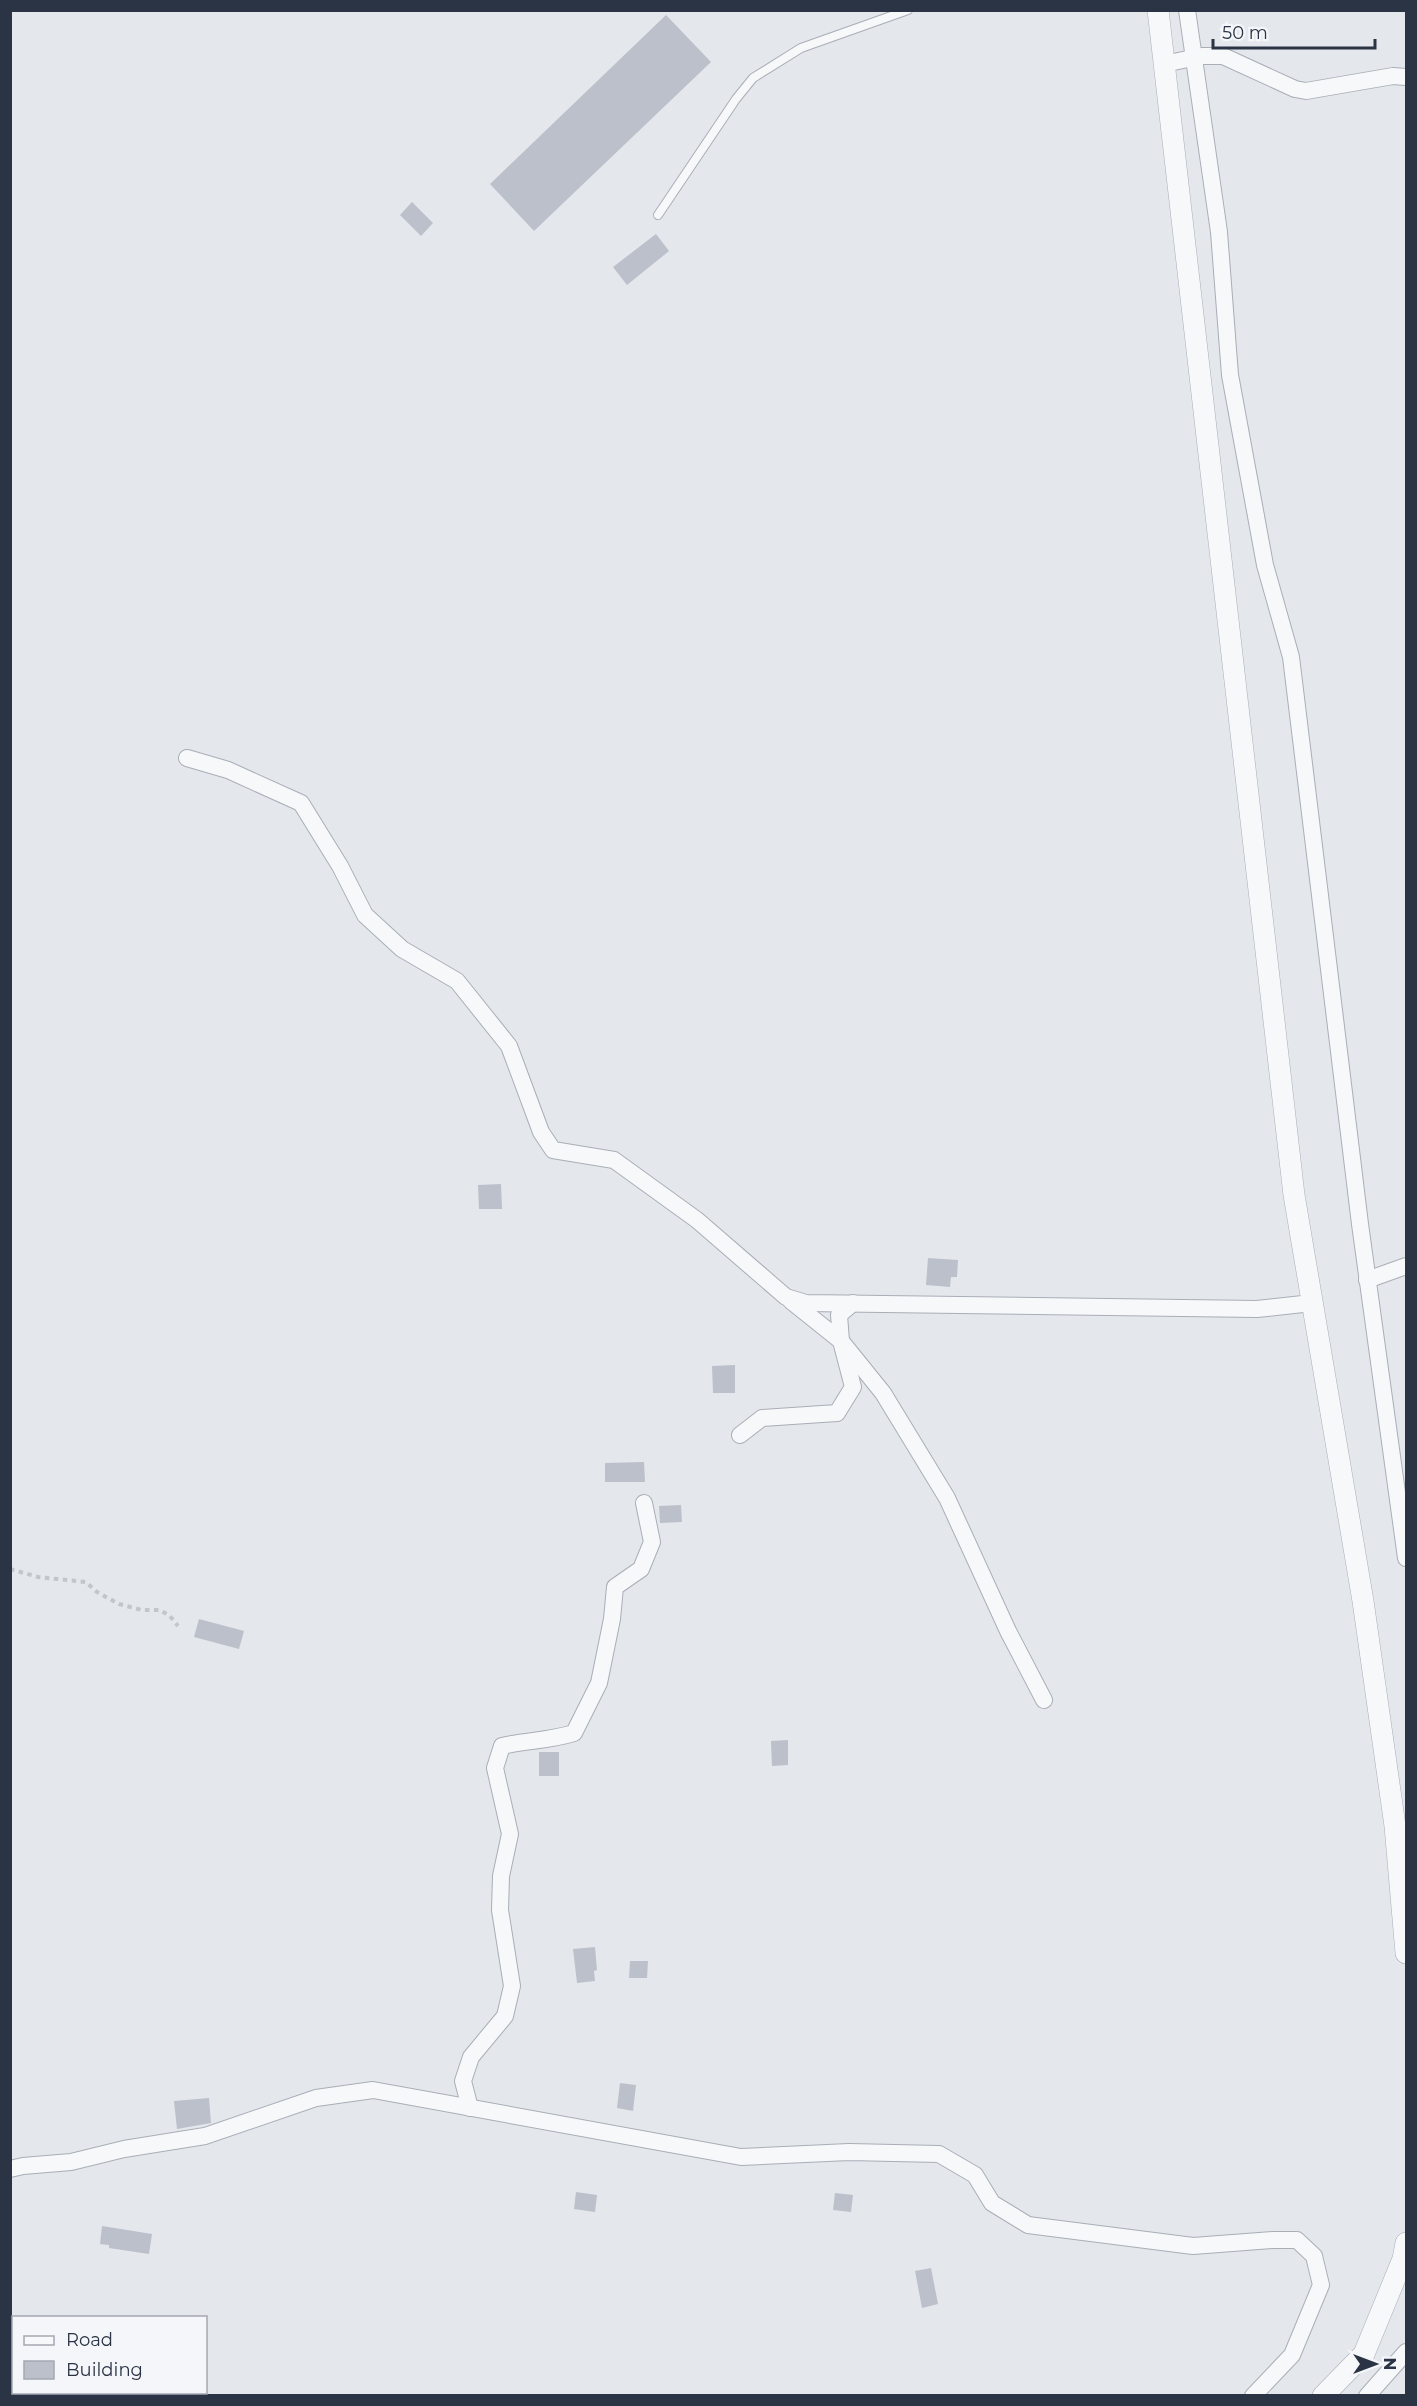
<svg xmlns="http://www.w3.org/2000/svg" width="1417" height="2406" font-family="Montserrat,sans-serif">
  <rect width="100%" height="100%" fill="#e4e7ec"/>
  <g fill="#bbc0ca">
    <polygon points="666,15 711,62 534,231 490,184"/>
    <polygon points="412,202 433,223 421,236 400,215"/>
    <polygon points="656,234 669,251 627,285 613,267"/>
    <polygon points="501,1184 502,1209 479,1209 478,1185"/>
    <polygon points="928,1258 958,1260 957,1277 951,1277 950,1287 926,1285"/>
    <polygon points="735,1365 735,1393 713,1393 712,1366"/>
    <polygon points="644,1462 645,1482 605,1482 605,1463"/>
    <polygon points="681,1505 682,1522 660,1523 659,1506"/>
    <polygon points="199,1619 244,1631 239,1649 194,1637"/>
    <polygon points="788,1740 788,1765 772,1766 771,1741"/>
    <rect x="539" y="1752" width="20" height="24"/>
    <polygon points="595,1947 597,1970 594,1971 595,1981 577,1983 573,1949"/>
    <polygon points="630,1961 648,1961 647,1978 629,1978"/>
    <polygon points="620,2083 636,2085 633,2111 617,2108"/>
    <polygon points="209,2098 211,2123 177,2129 174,2101"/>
    <polygon points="576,2192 597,2195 595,2212 574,2209"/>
    <polygon points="835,2193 853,2195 851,2212 833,2210"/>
    <polygon points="102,2226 152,2234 149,2254 109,2248 109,2245 100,2244"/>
    <polygon points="931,2268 938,2304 922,2308 915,2271"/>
  </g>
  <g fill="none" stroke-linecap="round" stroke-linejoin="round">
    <g stroke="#a9aeb7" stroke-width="10">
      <polyline id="service" points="658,215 736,99 753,78 801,48 908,10"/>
    </g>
    <g stroke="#a9aeb7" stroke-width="18">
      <g id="minor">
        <polyline points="1187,10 1219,232 1230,375 1265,565 1291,657 1360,1224 1406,1558"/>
        <polyline points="1164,64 1202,56 1223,56 1295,89 1306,91 1393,76 1406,77"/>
        <polyline points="187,758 228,770 301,803 340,866 365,915 402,949 457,981 509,1046 541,1132 553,1150 614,1160 697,1220 786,1297 806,1303 1257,1309 1312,1303"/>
        <polyline points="1367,1280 1406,1266"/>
        <polyline points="791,1301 841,1341 883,1393 947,1498 1008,1631 1044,1700"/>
        <polyline points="740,1435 762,1418 837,1413 853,1387 841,1341 839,1315 853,1303"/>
        <path d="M470,2108L463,2081L471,2057L505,2016L512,1986L500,1910L501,1876L510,1834L495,1768L502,1746C528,1740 548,1741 574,1733L599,1683L612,1619L615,1587L641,1569L652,1542L644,1503"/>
        <polyline points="10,2169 23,2166 71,2162 124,2149 205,2136 316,2098 373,2090 741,2157 849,2152 939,2154 975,2175 992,2203 1028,2225 1193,2246 1273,2240 1297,2240 1314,2256 1321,2285 1292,2355 1253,2396"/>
        <polyline points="1367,2396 1406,2352"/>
      </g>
    </g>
    <g stroke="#a9aeb7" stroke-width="22">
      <g id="tertiary">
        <polyline points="1158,10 1294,1195 1363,1601 1395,1826 1406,1953"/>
        <polyline points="1323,2396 1364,2354 1403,2259 1406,2243"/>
      </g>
    </g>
    <polyline stroke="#c2c5cb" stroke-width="4" stroke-dasharray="4.5 4.5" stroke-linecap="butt" points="10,1569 38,1577 86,1582 97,1592 119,1604 142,1610 159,1610 169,1615 178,1626"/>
    <use href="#service" stroke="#f7f8fa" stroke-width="8"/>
    <use href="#minor" stroke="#f7f8fa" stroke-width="16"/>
    <use href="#tertiary" stroke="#f7f8fa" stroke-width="21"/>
  </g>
  <rect width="1417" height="2406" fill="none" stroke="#2b3445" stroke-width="24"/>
  <rect x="12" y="2316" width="195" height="78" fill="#f4f6f9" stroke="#a4a8b1" stroke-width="1.5"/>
  <rect x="24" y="2336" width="30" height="9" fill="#f7f8fa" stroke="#a4a8b1" stroke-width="1.5"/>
  <text x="66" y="2346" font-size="18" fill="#2b3445">Road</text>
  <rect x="24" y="2361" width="30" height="18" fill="#bbc0ca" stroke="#a4a8b1" stroke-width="1.5"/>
  <text x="66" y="2376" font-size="18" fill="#2b3445">Building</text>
  <g transform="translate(1375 2364) rotate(90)" stroke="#f4f6f9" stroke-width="4.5" paint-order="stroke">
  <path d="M0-4.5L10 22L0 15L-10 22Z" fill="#2b3445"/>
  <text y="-9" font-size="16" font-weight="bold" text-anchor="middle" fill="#2b3445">N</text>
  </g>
  <path d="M1213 39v9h162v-9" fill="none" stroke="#2b3445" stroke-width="3"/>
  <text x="1222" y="39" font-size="18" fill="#2b3445" stroke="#f4f6f9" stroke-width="4.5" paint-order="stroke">50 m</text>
</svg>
